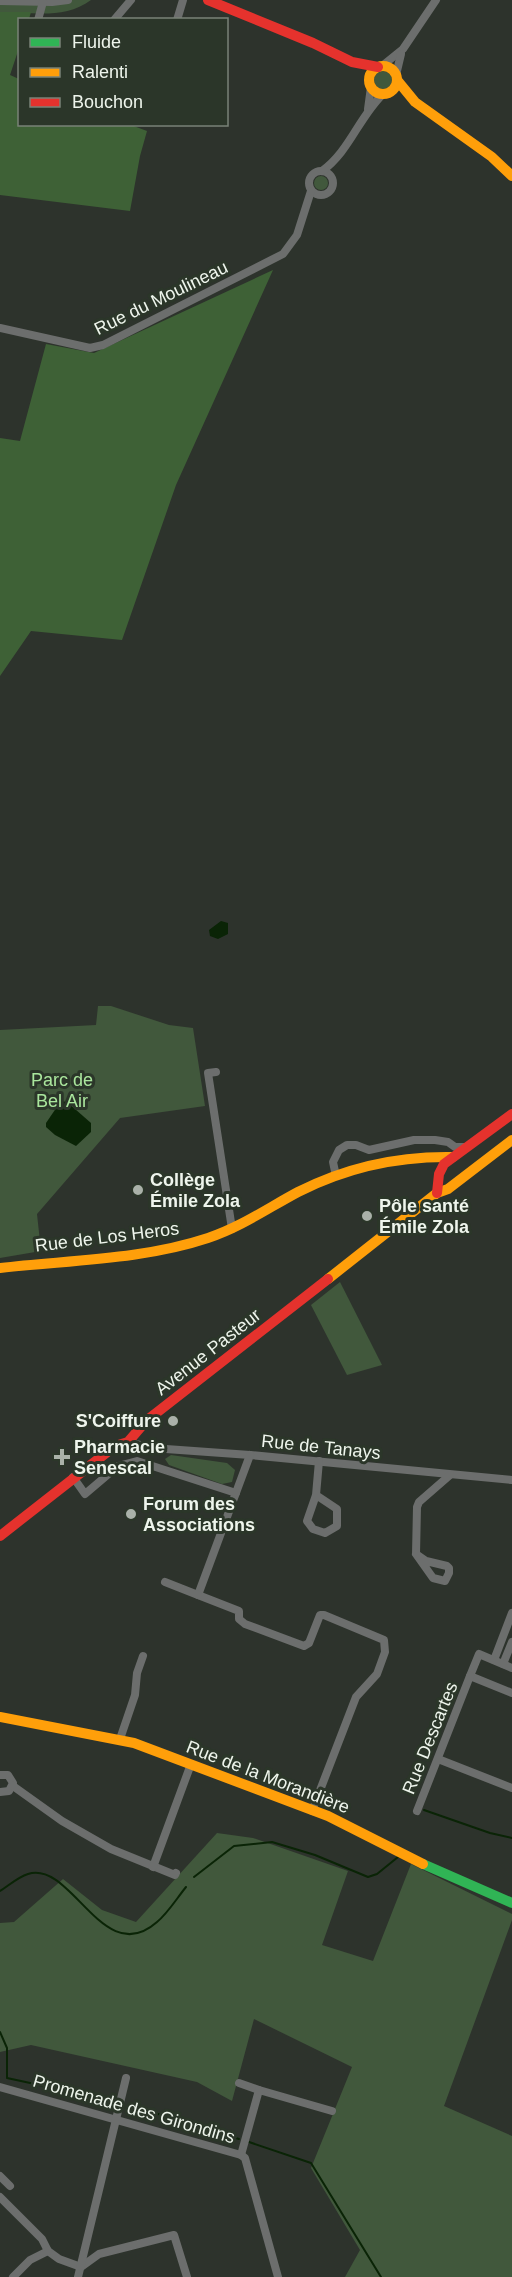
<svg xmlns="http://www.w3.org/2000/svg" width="512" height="2277" font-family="Helvetica,sans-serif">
  <rect width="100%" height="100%" fill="#2d332c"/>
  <g fill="#41583c">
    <path d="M0,0H91C64,20 32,12 0,12Z"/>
    <circle cx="383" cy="80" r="9"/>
    <circle cx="321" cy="183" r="7"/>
    <polygon points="98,1006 111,1006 169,1025 193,1028 205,1106 120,1118 37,1214 41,1251 0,1258 0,1030 96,1025"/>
    <polygon points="340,1282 382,1365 347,1375 311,1305"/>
    <polygon points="171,1455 227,1463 235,1470 232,1482 222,1484 169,1465 165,1459"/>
    <polygon points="217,1833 253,1838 348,1871 322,1945 373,1961 411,1864 512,1914 512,1920 444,2106 512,2136 512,2277 345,2277 360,2250 311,2168 352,2067 254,2019 232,2101 197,2082 31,2045 0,2052 0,1923 14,1922 63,1879 102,1910 136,1922"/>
  </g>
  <g fill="#3e6136">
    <polygon points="0,12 31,12 29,19 20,20 19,48 10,75 19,79 20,124 131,125 147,131 140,156 130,211 0,195"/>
    <polygon points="273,270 176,485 122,640 31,631 0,676 0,438 20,441 46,344 94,353"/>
  </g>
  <g fill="#0a2406">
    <polygon points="221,921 228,923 228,934 218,939 210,936 209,930"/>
    <polygon points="61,1101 67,1102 91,1123 91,1132 76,1146 55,1135 46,1127 46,1123"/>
  </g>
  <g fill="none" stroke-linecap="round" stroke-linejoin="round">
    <g stroke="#0a2406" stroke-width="2">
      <polyline points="424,1810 490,1833 512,1838"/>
      <polyline points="194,1877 234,1846 272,1842 315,1855 368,1877 377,1874 398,1857"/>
      <path d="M0,1891C8,1886 18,1877 28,1874C72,1860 103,1970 157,1922C168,1913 177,1898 186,1887"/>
      <polyline points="0,2032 7,2048 7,2078 109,2100"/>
      <polyline points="129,2105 239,2139"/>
      <polyline points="249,2142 311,2163 381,2277"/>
    </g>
    <g stroke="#6c6e6d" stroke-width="8">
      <polyline points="0,1 52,2 68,0"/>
      <polyline points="38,20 43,2"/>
      <polyline points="114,20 131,0"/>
      <polyline points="177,20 183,0"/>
      <polyline points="382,66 403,49 436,0"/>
      <polyline points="396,75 401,54"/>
      <polyline points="368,109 371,87"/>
      <circle cx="321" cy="183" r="12"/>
      <path d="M322,171C349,152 359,117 383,94"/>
      <polyline points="0,328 90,348 103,345 283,254 297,235 311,191"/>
      <polyline points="216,1072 208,1073 232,1229"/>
      <polyline points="336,1176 333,1162 339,1150 347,1145 356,1145 369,1150 414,1140 435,1140 448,1142 455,1147 466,1147"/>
      <polyline points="128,1442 152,1448 250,1455 512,1480"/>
      <polyline points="250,1455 198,1595 239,1611 239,1619 245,1624 304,1646 309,1643 320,1615 324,1615 384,1640 385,1652 377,1674 356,1697 312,1811"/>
      <polyline points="73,1477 85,1494 118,1466 137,1461 236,1493"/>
      <polyline points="316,1495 337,1509 337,1526 325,1533 313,1529 307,1521 316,1495 319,1461"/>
      <polyline points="416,1554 426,1561 447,1566 449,1568 449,1573 445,1581 433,1578 416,1554 417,1507 419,1502 450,1475"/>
      <polyline points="165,1582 198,1595"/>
      <polyline points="494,1660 512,1613"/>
      <polyline points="503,1664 512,1642"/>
      <polyline points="512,1668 479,1654 470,1676 512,1693"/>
      <polyline points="120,1739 135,1695 137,1673 143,1656"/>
      <polyline points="438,1759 512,1788"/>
      <polyline points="0,1775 8,1775 13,1783 9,1791 0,1792"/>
      <polyline points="13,1786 62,1821 111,1849 175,1875 176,1873"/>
      <polyline points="417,1811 470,1676"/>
      <polyline points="153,1867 191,1764"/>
      <polyline points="239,2083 259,2090"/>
      <polyline points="0,2087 241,2155 245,2158 278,2277"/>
      <polyline points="241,2155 259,2090 332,2111"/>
      <polyline points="0,2176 10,2186"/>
      <polyline points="0,2197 42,2239 48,2251 59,2259 81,2267 99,2254 174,2235 187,2277"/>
      <polyline points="13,2277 30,2260 48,2251"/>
      <polyline points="78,2277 126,2078"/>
    </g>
    <polyline stroke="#30b455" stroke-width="10" points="423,1864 512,1903"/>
    <g stroke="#ff9f0a" stroke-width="10">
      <circle cx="383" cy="80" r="14"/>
      <polyline points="397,80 415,102 492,157 512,176"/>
      <path d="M0,1268C69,1260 142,1260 208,1238C241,1227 268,1208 298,1192C347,1167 399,1156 453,1157"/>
      <polyline points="328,1279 437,1193 448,1189 512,1140"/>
      <polyline points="0,1717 134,1743 328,1816 423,1864"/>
    </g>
    <g stroke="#e5322d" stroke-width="10">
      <polyline points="208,0 313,43 352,62 378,67"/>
      <polyline points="437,1193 439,1174 444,1164 512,1114"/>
      <polyline points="0,1536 115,1446 128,1442 146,1421 328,1279"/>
    </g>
  </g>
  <g fill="#aab1a9" stroke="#2b3629" stroke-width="2">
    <circle cx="138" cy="1190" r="6"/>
    <circle cx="367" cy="1216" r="6"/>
    <circle cx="173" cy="1421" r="6"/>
    <path d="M59 1448h6v6h6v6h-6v6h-6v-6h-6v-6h6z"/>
    <circle cx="131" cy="1514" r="6"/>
  </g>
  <g text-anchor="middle" stroke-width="6" stroke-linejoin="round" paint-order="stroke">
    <g font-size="18" fill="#eef5ec" stroke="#2b3629">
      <text transform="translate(161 298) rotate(-26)" y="6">Rue du Moulineau</text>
      <text transform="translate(107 1237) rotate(-7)" y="6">Rue de Los Heros</text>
      <text transform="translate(208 1352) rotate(-38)" y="6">Avenue Pasteur</text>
      <text transform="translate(321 1447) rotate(6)" y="6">Rue de Tanays</text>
      <text transform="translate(430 1738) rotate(-68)" y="6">Rue Descartes</text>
      <text transform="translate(268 1777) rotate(21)" y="6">Rue de la Morandière</text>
      <text transform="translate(134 2109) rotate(16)" y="6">Promenade des Girondins</text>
    </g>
    <g font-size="18" fill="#aae69d" stroke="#2b3629">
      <text x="62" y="1086">Parc de<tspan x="62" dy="21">Bel Air</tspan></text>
    </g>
    <g font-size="18" font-weight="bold" fill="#eef5ec" stroke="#2b3629" text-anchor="start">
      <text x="150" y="1186">Collège<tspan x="150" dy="21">Émile Zola</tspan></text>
      <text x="379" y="1212">Pôle santé<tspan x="379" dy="21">Émile Zola</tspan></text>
      <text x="161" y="1427" text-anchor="end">S'Coiffure</text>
      <text x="74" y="1453">Pharmacie<tspan x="74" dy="21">Senescal</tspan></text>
      <text x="143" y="1510">Forum des<tspan x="143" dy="21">Associations</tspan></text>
    </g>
  </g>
  <rect x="18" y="18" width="210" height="108" fill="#2b3629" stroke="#798277" stroke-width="1.5"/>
  <rect x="30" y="38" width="30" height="9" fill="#30b455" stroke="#798277" stroke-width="1.5"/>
  <text x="72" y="48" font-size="18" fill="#eef5ec">Fluide</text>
  <rect x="30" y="68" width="30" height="9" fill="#ff9f0a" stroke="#798277" stroke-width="1.5"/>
  <text x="72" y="78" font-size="18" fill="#eef5ec">Ralenti</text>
  <rect x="30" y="98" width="30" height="9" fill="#e5322d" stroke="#798277" stroke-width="1.5"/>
  <text x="72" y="108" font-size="18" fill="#eef5ec">Bouchon</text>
</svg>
